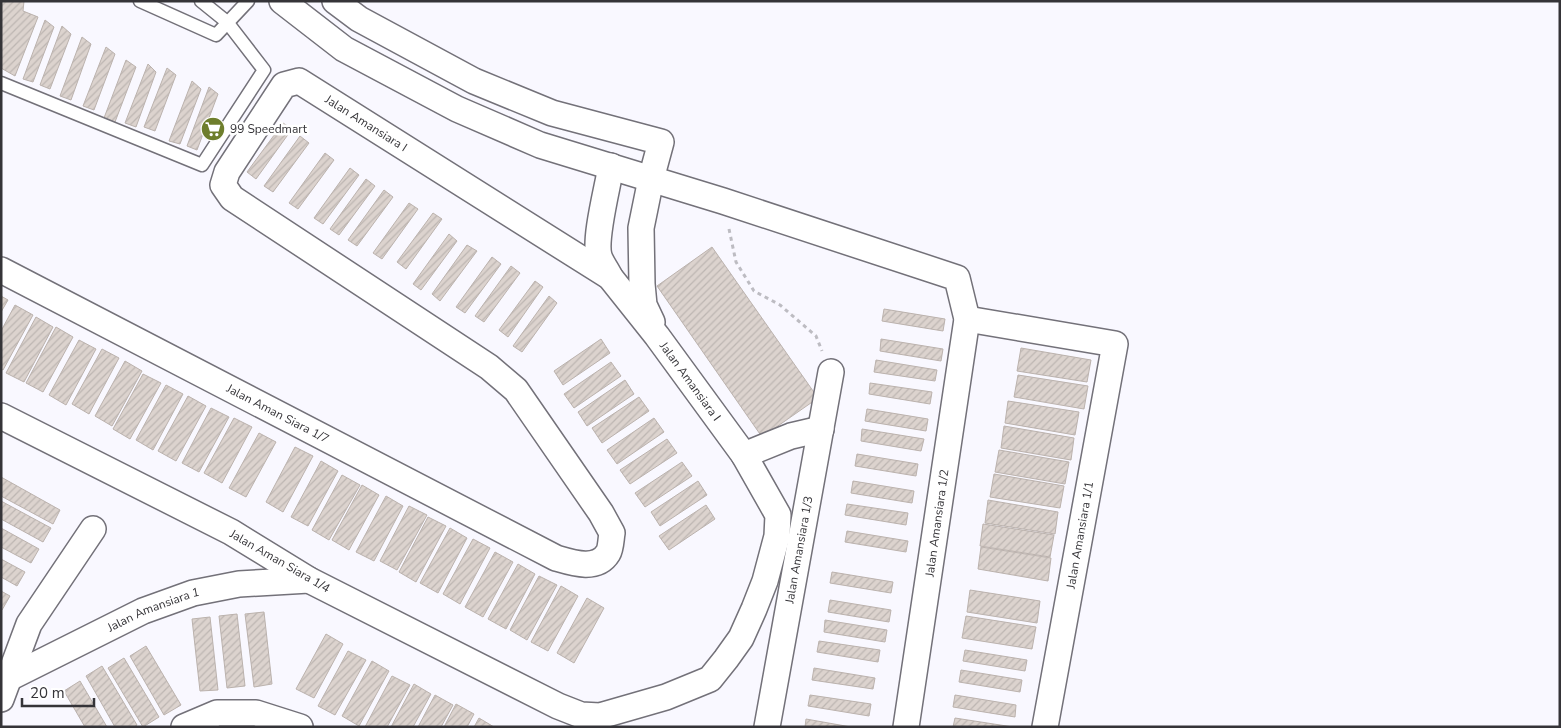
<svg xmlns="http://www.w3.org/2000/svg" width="1561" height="728" font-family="'Nunito Sans',sans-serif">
  <defs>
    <pattern id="building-hatch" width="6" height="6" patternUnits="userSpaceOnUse" patternTransform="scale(1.25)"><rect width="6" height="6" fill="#dcd3ce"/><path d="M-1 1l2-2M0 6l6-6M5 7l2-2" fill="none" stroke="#bdb6b2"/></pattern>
  </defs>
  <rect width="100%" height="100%" fill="#f9f8ff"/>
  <g fill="url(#building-hatch)" stroke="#bbb2ad">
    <polygon points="1,1 24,1 23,11 38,17 15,76 1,68"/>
    <polygon points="45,20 54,27 33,82 23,79"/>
    <polygon points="62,26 71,34 50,89 40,85"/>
    <polygon points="82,37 91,44 71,100 60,96"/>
    <polygon points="106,47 115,54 94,110 83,106"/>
    <polygon points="126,60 136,67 115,122 104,118"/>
    <polygon points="148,64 156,72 136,127 125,123"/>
    <polygon points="167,68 176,75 155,131 144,127"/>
    <polygon points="192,81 201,89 180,144 169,141"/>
    <polygon points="209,87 218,94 197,150 187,146"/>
    <polygon points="283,123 292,129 256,179 247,172"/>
    <polygon points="300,136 309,143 273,192 264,186"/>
    <polygon points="325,153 334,160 298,209 289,203"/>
    <polygon points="350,168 359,175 323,224 314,218"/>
    <polygon points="366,179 375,186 339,235 330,229"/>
    <polygon points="384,190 393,197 357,246 348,240"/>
    <polygon points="409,203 418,209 382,259 373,253"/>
    <polygon points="433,213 442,219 406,269 397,262"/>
    <polygon points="449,234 457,241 421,290 413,284"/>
    <polygon points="467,245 477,251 440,301 432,294"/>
    <polygon points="712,247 818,398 762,437 657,286"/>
    <polygon points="492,257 501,264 465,313 456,307"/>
    <polygon points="511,266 520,273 484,322 475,316"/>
    <polygon points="535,281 543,287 508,337 499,330"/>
    <polygon points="1,296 8,300 1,312"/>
    <polygon points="549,296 557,303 522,352 513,346"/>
    <polygon points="15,305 33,315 3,370 1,369 1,331"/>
    <polygon points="884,309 945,319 943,331 882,321"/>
    <polygon points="36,317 53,327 24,382 6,373"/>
    <polygon points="56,327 73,337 43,392 26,383"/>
    <polygon points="601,339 610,353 563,385 554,371"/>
    <polygon points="881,339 943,349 941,361 880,351"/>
    <polygon points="79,340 96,349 66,405 49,395"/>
    <polygon points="1021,348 1091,360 1087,382 1017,371"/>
    <polygon points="102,349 119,358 89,414 72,404"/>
    <polygon points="876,360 937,370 935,381 874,372"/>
    <polygon points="125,361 142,371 112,426 95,416"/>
    <polygon points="611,362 621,376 574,408 564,394"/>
    <polygon points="143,374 161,383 130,439 113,429"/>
    <polygon points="1018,375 1088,386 1084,409 1014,397"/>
    <polygon points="625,380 634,394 587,426 578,412"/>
    <polygon points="870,383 932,392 930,404 869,394"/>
    <polygon points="166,385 183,394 153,450 136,440"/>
    <polygon points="188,396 206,406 176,461 158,451"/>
    <polygon points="639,397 649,411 602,443 592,428"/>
    <polygon points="1008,401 1079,412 1075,435 1005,423"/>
    <polygon points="211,408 229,417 199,472 182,463"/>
    <polygon points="867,409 928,419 926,431 865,421"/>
    <polygon points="234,418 252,427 222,483 204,473"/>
    <polygon points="654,418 664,432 617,464 607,450"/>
    <polygon points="1004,426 1074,438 1071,460 1001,448"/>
    <polygon points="862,429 924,439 921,451 861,441"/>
    <polygon points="259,433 276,442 246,497 229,488"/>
    <polygon points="667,439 677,453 630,484 620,470"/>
    <polygon points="295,447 313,456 283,512 266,502"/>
    <polygon points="999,450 1069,462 1065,484 995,472"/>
    <polygon points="857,454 918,464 916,476 855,466"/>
    <polygon points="321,461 338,471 308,526 291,517"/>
    <polygon points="682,462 692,476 645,507 635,493"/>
    <polygon points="994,474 1064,486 1060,508 990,497"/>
    <polygon points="342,475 360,485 329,540 312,530"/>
    <polygon points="1,477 60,510 53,524 1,496"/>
    <polygon points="698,481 707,495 660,526 651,512"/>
    <polygon points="853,481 914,491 912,503 851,493"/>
    <polygon points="362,485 379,495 349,550 332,540"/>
    <polygon points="386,496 403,506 374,561 356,552"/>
    <polygon points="988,500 1058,512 1055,534 985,523"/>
    <polygon points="1,501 51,528 43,542 1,519"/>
    <polygon points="847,504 908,513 906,525 845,515"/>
    <polygon points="706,505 715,519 669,550 659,536"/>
    <polygon points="409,506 427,515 397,570 380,561"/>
    <polygon points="428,517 446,526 416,582 399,572"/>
    <polygon points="983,524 1054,535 1050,557 980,546"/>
    <polygon points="1,528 39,549 31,563 1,547"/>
    <polygon points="450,528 467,538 438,593 420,583"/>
    <polygon points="847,531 908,541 906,552 845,542"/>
    <polygon points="473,539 490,548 460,604 443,594"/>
    <polygon points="981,547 1051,558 1048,581 978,569"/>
    <polygon points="495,552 513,562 483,617 465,607"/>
    <polygon points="1,559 25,572 17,586 1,577"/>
    <polygon points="518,564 535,574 506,629 488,619"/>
    <polygon points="832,572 893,582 891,593 830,583"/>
    <polygon points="539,576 557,585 527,640 510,630"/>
    <polygon points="561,586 578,596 548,651 531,642"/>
    <polygon points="970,590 1040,601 1037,623 967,612"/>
    <polygon points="1,591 10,596 2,610 1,610"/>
    <polygon points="587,598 604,608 574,663 557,653"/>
    <polygon points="830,600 891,610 889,622 828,612"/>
    <polygon points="264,612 272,684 254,687 245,614"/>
    <polygon points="237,614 245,686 227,688 219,616"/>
    <polygon points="966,616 1036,627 1032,649 962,638"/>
    <polygon points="210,617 218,690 200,691 192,619"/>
    <polygon points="825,620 887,630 885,642 824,632"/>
    <polygon points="326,634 343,644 314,698 296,689"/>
    <polygon points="819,641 880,650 878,662 817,652"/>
    <polygon points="146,646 181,705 164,715 130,656"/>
    <polygon points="965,650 1027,660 1025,671 963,661"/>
    <polygon points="348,651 366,660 335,715 318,706"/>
    <polygon points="124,658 159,717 143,727 108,668"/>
    <polygon points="372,661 389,671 359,726 342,716"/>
    <polygon points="102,666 137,725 134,727 115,727 86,676"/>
    <polygon points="814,668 875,678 873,689 812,680"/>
    <polygon points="961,670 1022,680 1020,692 959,682"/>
    <polygon points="392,676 410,685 387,727 365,727"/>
    <polygon points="80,681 107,727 85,727 64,691"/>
    <polygon points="414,684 431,694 413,727 391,727"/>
    <polygon points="435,695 453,705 441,727 418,727"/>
    <polygon points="810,695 871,704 869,716 808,706"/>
    <polygon points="955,695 1016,705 1015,717 953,707"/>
    <polygon points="456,704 474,714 467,727 444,727"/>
    <polygon points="479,718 494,727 474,727"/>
    <polygon points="955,718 1013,727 953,727"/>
    <polygon points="806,719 851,727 805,727"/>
  </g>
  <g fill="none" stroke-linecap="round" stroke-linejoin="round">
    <g stroke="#737179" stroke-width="15">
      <g id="service">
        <polyline points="140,1 216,35 248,1"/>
        <polyline points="1,83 202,165 264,70 227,22 201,1"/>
      </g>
    </g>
    <g stroke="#737179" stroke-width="28">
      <g id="minor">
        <polyline points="282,1 344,49 457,109 540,145 723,201 957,278 967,319 906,727"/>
        <polyline points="335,1 359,19 474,81 552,113 661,142 651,179 641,228 642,284 644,305 652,322"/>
        <path id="s1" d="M1,270L556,558C573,563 597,571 608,553C611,548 611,538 612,533L601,513L516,390L489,367L232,198L223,185L227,172L284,85L299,81L610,277L657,336L744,455L778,515L777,536L765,581L754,609L741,638L726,659L710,679L666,697L600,716L581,715L558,706L309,580L231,532L1,416"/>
        <path d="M610,277C607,270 601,263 599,256C594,238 608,186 611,166"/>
        <polyline points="967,319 1115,344 1045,727"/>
        <polyline points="744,455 791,436 821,429"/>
        <path id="s2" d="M9,678L143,611L193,593L239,584L309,580"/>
        <polyline points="1,699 29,624 93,529"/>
        <polyline points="184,727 217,713 256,713 300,727"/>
        <path id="s3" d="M767,727L831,372"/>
      </g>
    </g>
    <polyline stroke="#bdbcc2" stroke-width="3" stroke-dasharray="4 4" stroke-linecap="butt" points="729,229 736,262 754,291 780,305 816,336 822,351"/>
    <use href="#service" stroke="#fff" stroke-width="12"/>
    <use href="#minor" stroke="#fff" stroke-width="25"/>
  </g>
  <defs>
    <g id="supermarket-disc" transform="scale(1.25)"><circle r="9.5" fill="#6e7e2c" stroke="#fff"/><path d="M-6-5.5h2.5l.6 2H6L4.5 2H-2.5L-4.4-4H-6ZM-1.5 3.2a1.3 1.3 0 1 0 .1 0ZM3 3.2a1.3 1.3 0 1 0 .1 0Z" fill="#fff"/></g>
  </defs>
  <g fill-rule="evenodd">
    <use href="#supermarket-disc" x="213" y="129"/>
  </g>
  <g text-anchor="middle" stroke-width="5" stroke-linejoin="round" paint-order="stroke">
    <g font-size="12" fill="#353438" stroke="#fff">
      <text dy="4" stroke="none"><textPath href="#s1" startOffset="1446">Jalan Amansiara I</textPath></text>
      <text dy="4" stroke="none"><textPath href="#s1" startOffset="1866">Jalan Amansiara I</textPath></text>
      <text dy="4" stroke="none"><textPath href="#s1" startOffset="312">Jalan Aman Siara 1/7</textPath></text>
      <text transform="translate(937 523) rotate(-82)" y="4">Jalan Amansiara 1/2</text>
      <text transform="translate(1080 535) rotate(-80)" y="4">Jalan Amansiara 1/1</text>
      <text dy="4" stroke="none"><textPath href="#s3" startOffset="180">Jalan Amansiara 1/3</textPath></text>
      <text transform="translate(280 561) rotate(30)" y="4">Jalan Aman Siara 1/4</text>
      <text dy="4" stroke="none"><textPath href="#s2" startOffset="160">Jalan Amansiara 1</textPath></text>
    </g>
    <g font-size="12" fill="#353438" stroke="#fff" text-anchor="start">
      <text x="230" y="133">99 Speedmart</text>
    </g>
  </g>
  <rect width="1561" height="728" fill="none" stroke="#353438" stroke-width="5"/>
  <path d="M22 698v8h72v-8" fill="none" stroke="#353438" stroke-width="2.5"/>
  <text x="30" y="698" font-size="15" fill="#353438" stroke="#ffffff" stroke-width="4" paint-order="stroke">20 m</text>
</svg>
